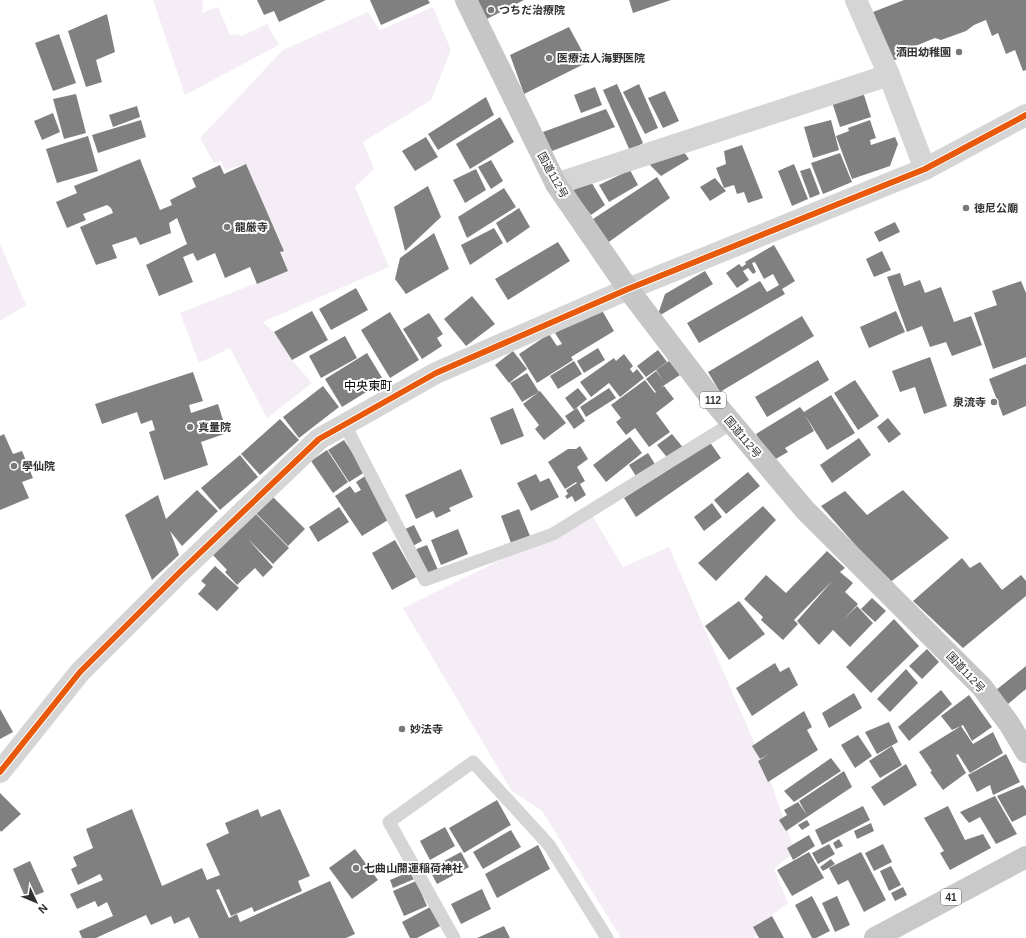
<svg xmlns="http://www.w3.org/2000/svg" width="1026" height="938" font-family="Arial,'Noto Sans JP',sans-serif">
  <rect width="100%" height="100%" fill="#fff"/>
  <g fill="#f5edf6">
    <polygon points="153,0 203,0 202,13 218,7 230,35 238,34 242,36 267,24 279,45 185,95"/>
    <polygon points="433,7 451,50 431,100 363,142 374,169 355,187 389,267 263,322 274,332 292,360 312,383 267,418 230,348 199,363 180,313 287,271 280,252 284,250 246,164 225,170 221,161 214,163 200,138 283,50 368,12 380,30"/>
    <polygon points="0,244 26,305 0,321"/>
    <polygon points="592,515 623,567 669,547 768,774 795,851 774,869 788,903 760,924 763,932 753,938 621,938 542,811 511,790 403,608"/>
  </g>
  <g fill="#808080">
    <polygon points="257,0 326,0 279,22 274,11 264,15"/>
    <polygon points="370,0 428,0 430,3 381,25"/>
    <polygon points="473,0 524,0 483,21"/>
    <polygon points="629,0 671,0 633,13"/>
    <polygon points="904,0 1026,0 1026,70 1023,71 1015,50 1006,54 998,33 992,36 986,20 974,25 966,31 941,40 935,38 913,47 915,52 892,61 873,12"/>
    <polygon points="107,14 115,52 96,60 102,82 86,87 68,31"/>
    <polygon points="569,27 588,62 524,94 510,55"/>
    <polygon points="59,34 76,83 53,91 35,43"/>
    <polygon points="617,84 643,143 630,151 603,90"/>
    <polygon points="639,84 658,128 645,134 623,92"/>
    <polygon points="595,87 602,105 581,113 574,95"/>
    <polygon points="665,91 679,121 663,128 648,98"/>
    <polygon points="863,92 871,117 840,127 832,102"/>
    <polygon points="76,94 86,133 64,139 53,99"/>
    <polygon points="486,97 494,115 438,150 428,134"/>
    <polygon points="137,106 140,117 113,127 109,115"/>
    <polygon points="606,109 615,127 552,151 543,132"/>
    <polygon points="53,113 60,132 42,140 34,121"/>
    <polygon points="500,117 514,142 470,169 456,144"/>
    <polygon points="141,120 146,137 98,153 92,135"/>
    <polygon points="831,120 839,150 813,158 804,127"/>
    <polygon points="870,120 876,138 870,140 871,145 895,137 898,144 890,166 852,179 836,136 849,131 848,128"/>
    <polygon points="88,136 98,171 57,183 46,149"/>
    <polygon points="426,137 438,157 415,171 402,151"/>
    <polygon points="742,145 763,198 748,203 744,192 737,194 734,185 724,188 716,168 726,164 724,151"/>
    <polygon points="680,147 689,159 661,176 648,163"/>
    <polygon points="840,153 852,182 823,194 811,163"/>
    <polygon points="140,159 160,210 172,205 170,200 196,187 192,178 220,165 224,174 246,164 284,251 280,252 288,271 257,284 250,267 225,278 215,253 197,261 193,253 183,257 193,282 159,296 146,265 187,244 177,218 169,223 171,233 140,245 136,237 112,245 117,258 96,265 80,227 113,213 111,208 107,205 83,214 86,220 67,228 56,202 77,193 74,186"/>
    <polygon points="491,160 503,181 491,189 478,167"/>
    <polygon points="794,164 808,199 792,206 778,171"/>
    <polygon points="810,168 820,194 810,198 800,171"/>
    <polygon points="476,169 486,190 465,203 453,180"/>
    <polygon points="630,170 638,185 609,202 599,185"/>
    <polygon points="657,177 670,198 606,244 590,221"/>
    <polygon points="715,178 726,191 710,201 700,187"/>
    <polygon points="590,180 605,205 591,215 572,191"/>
    <polygon points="428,186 441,217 405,251 394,207"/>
    <polygon points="504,188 516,207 467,238 458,217"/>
    <polygon points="519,208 530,227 507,243 496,223"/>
    <polygon points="895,222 900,232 879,242 874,232"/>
    <polygon points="494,228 503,243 470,265 461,245"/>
    <polygon points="434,233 449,269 406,294 395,279 400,258"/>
    <polygon points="558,242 570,261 508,300 495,279"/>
    <polygon points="774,245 795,281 782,289 785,294 699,343 687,323 760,281 767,292 779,285 773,274 764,279 755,262 752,263 756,272 753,274 748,268 743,271 749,280 737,288 726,273 739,264 742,267 746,264 745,262"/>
    <polygon points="882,251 891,270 874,277 866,259"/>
    <polygon points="705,271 713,284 657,317 665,294"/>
    <polygon points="900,273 904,286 920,280 925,293 941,287 954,322 971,316 982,345 952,356 946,342 930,347 922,326 907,332 887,277"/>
    <polygon points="1021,281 1026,293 1026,357 993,369 974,313 997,305 992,291"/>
    <polygon points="356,288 368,310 331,330 319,309"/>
    <polygon points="472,296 495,324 466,346 444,319"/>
    <polygon points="600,307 614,331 571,357 573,360 537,383 519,354 549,334 557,346 562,344 555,333"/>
    <polygon points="312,311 328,340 292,360 274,332"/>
    <polygon points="896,311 905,332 869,348 860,327"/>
    <polygon points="390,312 419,360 390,378 361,330"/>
    <polygon points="429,313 443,334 437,338 442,346 422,359 403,329"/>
    <polygon points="802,316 814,336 720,392 708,372"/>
    <polygon points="345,336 357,358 321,378 309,356"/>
    <polygon points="598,348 605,360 584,373 577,361"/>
    <polygon points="658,350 667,362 646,377 637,366"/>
    <polygon points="513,351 527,369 509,383 495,365"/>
    <polygon points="367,353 384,381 342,407 325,379"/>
    <polygon points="624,354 633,366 630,369 633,373 637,369 644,378 620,397 609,383 591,397 580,382 614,358 616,361"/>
    <polygon points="930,357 947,406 924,414 915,387 900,392 892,371"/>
    <polygon points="818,360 829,380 767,417 755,397"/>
    <polygon points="574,361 582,374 558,389 550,376"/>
    <polygon points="669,361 680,375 660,388 664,386 674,399 656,413 670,432 649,447 635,428 626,435 616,422 621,418 611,405 645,380 655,393 656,392 646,379 656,371 664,382 656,370"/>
    <polygon points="1026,364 1026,406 1003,416 989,379"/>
    <polygon points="193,372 203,401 189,405 191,413 218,404 227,433 201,442 208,465 164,480 149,432 155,430 152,420 141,424 137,412 102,424 95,404"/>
    <polygon points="527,373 539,392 522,402 510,383"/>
    <polygon points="855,380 879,416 858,430 834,393"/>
    <polygon points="323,386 339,407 299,438 283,417"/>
    <polygon points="578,388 587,399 574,410 565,398"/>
    <polygon points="609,388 616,398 586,417 580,407"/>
    <polygon points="540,391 566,423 544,440 535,429 539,425 523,404"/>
    <polygon points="831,395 855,433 827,450 805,415 814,431 785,448 788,452 772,461 756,434 800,407 804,412"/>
    <polygon points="513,408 524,436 501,445 490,418"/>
    <polygon points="577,408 585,421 574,429 565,416"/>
    <polygon points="888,418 901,434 889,443 877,427"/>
    <polygon points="280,419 299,440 260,475 241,454"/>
    <polygon points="4,434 13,454 22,451 33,478 22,482 29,498 0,510 0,436"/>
    <polygon points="672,434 685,450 670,461 657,445"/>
    <polygon points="630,437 642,453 606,482 593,465"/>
    <polygon points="859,438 871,455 832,483 820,465"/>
    <polygon points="344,440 365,472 349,482 328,450"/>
    <polygon points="709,441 721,458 636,517 624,498 662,474"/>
    <polygon points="580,446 588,459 577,467 585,481 580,484 586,495 575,502 572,496 567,499 565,496 568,494 566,490 577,483 576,482 565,489 548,462 568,449 576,449"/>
    <polygon points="327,450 348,482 333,493 311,461"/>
    <polygon points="648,453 658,469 639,481 629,465"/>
    <polygon points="240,455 258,477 220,510 201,488"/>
    <polygon points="461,469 473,497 449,508 451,511 436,518 433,511 416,519 405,495"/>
    <polygon points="748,472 760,486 726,514 714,500"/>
    <polygon points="536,474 540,482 549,478 559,497 531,511 517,483"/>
    <polygon points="365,476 388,520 362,536 335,496 350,486 355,493 361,490 356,482"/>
    <polygon points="197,490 218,511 182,546 170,531 179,555 152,580 125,515 158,495 166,519"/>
    <polygon points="903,490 949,538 889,583 821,506 845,491 867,515"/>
    <polygon points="272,496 305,529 288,546 255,512"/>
    <polygon points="712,503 722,517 704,531 694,517"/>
    <polygon points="763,506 776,520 716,581 698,563"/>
    <polygon points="339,507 349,522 318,542 309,527"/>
    <polygon points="519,509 530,536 511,543 501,516"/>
    <polygon points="254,512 289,548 273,564 248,539 273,567 263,577 255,568 237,585 225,572 227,570 211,553"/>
    <polygon points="414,525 422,541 411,547 403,530"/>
    <polygon points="458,529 468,554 441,565 431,540"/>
    <polygon points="395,540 416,577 392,590 372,553"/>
    <polygon points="427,545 438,570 425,575 414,550"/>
    <polygon points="827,551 845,568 840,572 853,583 845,592 858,604 844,619 857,606 873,623 850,647 833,630 819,645 797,621 833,580 794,620 798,624 783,640 761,620 763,617 744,599 766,575 786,593"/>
    <polygon points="962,558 970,568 980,562 1002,590 1021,575 1026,581 1026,596 963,648 913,601"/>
    <polygon points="215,566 239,588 217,611 198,594 206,585 201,581"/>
    <polygon points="872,598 886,611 875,622 861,609"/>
    <polygon points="739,601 765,634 729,660 705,626"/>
    <polygon points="894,619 919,646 871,693 846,667"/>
    <polygon points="927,649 939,662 922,679 909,666"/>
    <polygon points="775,663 780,672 789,667 798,685 752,716 736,688"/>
    <polygon points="1026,666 1026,689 1008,704 996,690"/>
    <polygon points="906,669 918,683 890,712 877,699"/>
    <polygon points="941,690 952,704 909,741 898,727"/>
    <polygon points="854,693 862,708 829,728 822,713"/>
    <polygon points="969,695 992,727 972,741 963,725 961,726 973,744 993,732 1003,753 970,773 958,754 956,755 966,773 943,790 930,772 932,771 919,752 961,726 952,730 941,716"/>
    <polygon points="0,709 13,732 0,739"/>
    <polygon points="804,711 812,727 807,730 818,750 768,782 758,761 769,754 760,759 752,746"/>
    <polygon points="889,722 898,742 877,754 865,732"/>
    <polygon points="858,735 872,756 855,768 841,745"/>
    <polygon points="892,746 902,765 880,778 869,761"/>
    <polygon points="1006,754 1020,782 993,795 990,785 977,792 968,775"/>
    <polygon points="831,758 841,771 794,802 784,791"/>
    <polygon points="906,764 917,785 884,806 871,787"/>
    <polygon points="844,771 852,787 786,831 779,820 787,815 784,810 798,802 807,815 799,801"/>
    <polygon points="1023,785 1026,790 1026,815 1012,822 997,796"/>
    <polygon points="0,793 21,814 1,832 0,830"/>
    <polygon points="995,796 1017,834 996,844 980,817 969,823 960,812"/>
    <polygon points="497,800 511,825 464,853 449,828"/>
    <polygon points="863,806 870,820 822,845 815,830"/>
    <polygon points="948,806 965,840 983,834 991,848 950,870 940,853 944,851 924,818"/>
    <polygon points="132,809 162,886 202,868 207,880 220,875 206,844 229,833 225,823 258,809 261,817 280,809 310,876 298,881 302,891 254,912 252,907 231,916 219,889 216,890 229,918 237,914 240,922 330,881 355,934 346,938 199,938 189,917 174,924 171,916 151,925 146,915 96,938 82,938 79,931 113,916 107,902 98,907 95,901 77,909 70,894 103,880 100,874 78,885 71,869 77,866 73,857 93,848 86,829"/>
    <polygon points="807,820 810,825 802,830 798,825"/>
    <polygon points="871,823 874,831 857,839 854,831"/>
    <polygon points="445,827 455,846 430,860 420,841"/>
    <polygon points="511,830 521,847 483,869 473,852"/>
    <polygon points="809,835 815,846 793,860 787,848"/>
    <polygon points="839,839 843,846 836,849 833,843"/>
    <polygon points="829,844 835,854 818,864 812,853"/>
    <polygon points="883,844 892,862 874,871 865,853"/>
    <polygon points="538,845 550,869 497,898 485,874"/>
    <polygon points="355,849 378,880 352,899 329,868"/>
    <polygon points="461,852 469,867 437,884 429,869"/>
    <polygon points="809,852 824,878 792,896 777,870"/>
    <polygon points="861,852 886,900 864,912 848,880 838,885 829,868"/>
    <polygon points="831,859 835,864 823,871 820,867"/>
    <polygon points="30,861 44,892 26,899 13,869"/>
    <polygon points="891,866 901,885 889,891 880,871"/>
    <polygon points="416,869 419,877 393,888 390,880"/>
    <polygon points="416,881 427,906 404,916 393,891"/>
    <polygon points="903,887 907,895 895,901 891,893"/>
    <polygon points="482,889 491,909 461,924 451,904"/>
    <polygon points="812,896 830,931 816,938 812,938 795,905"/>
    <polygon points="837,896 850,925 835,932 822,903"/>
    <polygon points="432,906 442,925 417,938 410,938 402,922"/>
    <polygon points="772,916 784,938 759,938 753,927"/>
    <polygon points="504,926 510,938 477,938"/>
  </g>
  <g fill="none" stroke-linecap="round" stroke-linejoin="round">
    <g stroke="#d5d5d5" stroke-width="13">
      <polyline points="345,425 425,580 553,534 732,423"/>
      <polyline points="454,938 389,822 473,762 549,845 607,938"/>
    </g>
    <g stroke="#d5d5d5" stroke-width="22">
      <polyline points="856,0 889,75 925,169"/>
      <polyline points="556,184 889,75"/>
      <polyline points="0,772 80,672 180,572 319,439 436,373 628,289 925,169 1026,115"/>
    </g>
    <polyline stroke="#c9c9c9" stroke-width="22" points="875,938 1026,857"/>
    <polyline stroke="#c6c6c6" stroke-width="22" points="466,0 556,184 628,289 715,403 805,510 982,687 1010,725 1026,752"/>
    <g stroke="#fff" stroke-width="8">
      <polyline id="cycleway" points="0,772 80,672 180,572 319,439 436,373 628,289 925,169 1026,115"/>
    </g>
    <use href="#cycleway" stroke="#e8590c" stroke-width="6"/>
  </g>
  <g fill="#797979" stroke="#fff" stroke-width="1.5">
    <circle cx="491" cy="10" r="4"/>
    <circle cx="959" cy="52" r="4"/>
    <circle cx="549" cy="58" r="4"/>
    <circle cx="966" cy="208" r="4"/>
    <circle cx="227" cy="227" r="4"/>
    <circle cx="994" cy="402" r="4"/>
    <circle cx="190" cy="427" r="4"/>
    <circle cx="14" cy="466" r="4"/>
    <circle cx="402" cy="729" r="4"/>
    <circle cx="356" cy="868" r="4"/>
  </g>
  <g text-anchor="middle" stroke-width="4" stroke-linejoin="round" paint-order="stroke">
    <g fill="#fff" stroke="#6f6f6f" stroke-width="1">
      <rect x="700" y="392" width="26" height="16" rx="3"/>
      <rect x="941" y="889" width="20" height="16" rx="3"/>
    </g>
    <g font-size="10" font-weight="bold" fill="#313131">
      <text x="713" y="404">112</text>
      <text x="951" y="901">41</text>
    </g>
    <g font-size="11" font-weight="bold" fill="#313131" stroke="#fff" text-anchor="start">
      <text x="499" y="14">つちだ治療院</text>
      <text x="951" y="56" text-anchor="end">酒田幼稚園</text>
      <text x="557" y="62">医療法人海野医院</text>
      <text x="974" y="212">徳尼公廟</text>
      <text x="235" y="231">龍厳寺</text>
      <text x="986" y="406" text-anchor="end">泉流寺</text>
      <text x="198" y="431">真量院</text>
      <text x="22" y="470">學仙院</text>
      <text x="410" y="733">妙法寺</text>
      <text x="364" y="872">七曲山開運稲荷神社</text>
    </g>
    <g font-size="11" fill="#313131" stroke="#fff">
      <text transform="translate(553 175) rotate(61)" y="4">国道112号</text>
      <text transform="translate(743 437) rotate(50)" y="4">国道112号</text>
      <text transform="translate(966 672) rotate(47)" y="4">国道112号</text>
    </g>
    <g font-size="12" fill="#000" stroke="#fff">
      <text x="368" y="390">中央東町</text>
    </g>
  </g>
  <g transform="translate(36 902) rotate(134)" stroke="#ffffff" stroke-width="3" paint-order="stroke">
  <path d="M0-3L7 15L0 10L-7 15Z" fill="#313131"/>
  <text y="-6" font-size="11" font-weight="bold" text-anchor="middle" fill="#313131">N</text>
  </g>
</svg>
